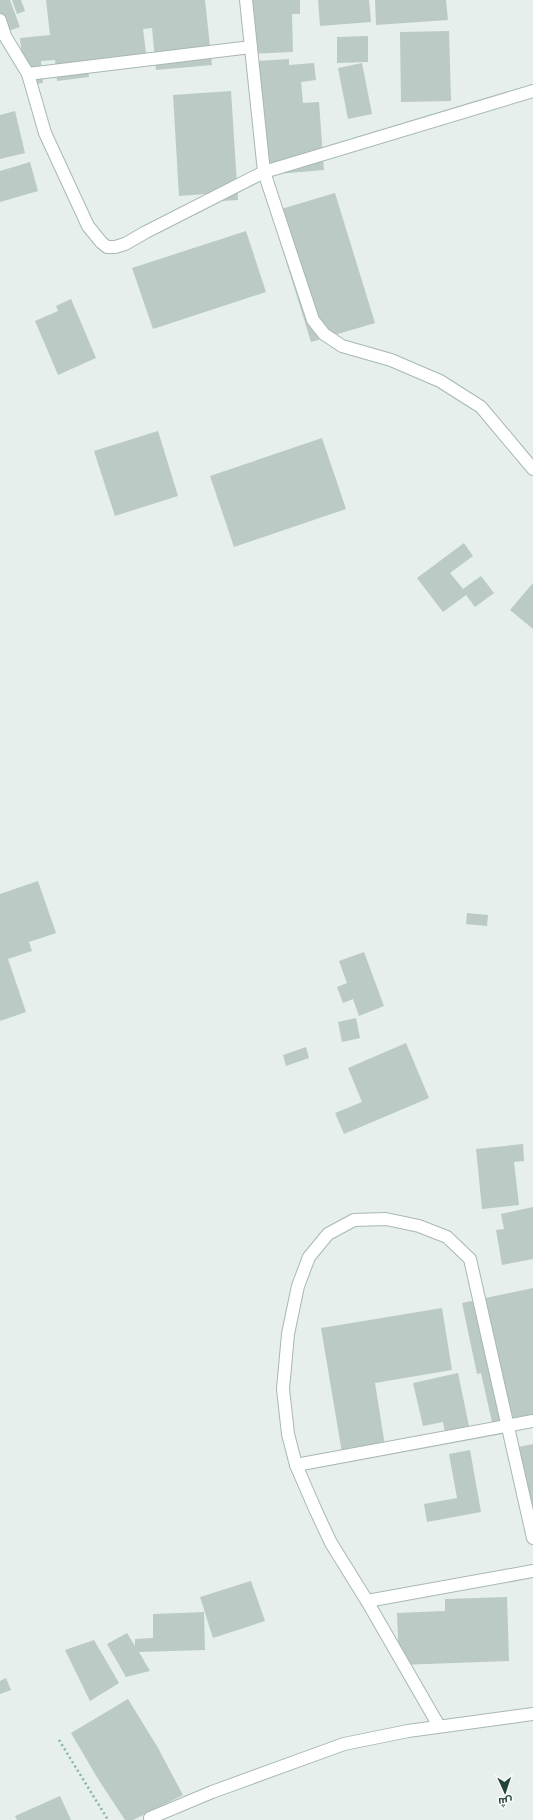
<svg xmlns="http://www.w3.org/2000/svg" width="533" height="1820" font-family="Cabin,Cairo,sans-serif">
  <rect width="100%" height="100%" fill="#e6efeb"/>
  <g fill="#bbcac4">
    <polygon points="0,0 10,0 20,27 2,33 0,26"/>
    <polygon points="12,0 21,0 25,11 17,14"/>
    <polygon points="46,0 205,0 212,65 156,70 152,28 143,29 147,61 88,67 89,77 57,81 55,60 41,61 43,83 25,85 20,38 50,35"/>
    <polygon points="244,0 300,0 300,14 292,14 293,52 245,54"/>
    <polygon points="318,0 369,0 371,22 320,26"/>
    <polygon points="375,0 446,0 448,20 376,25"/>
    <polygon points="449,31 451,101 401,102 400,32"/>
    <polygon points="368,36 368,62 337,63 337,37"/>
    <polygon points="289,59 289,65 314,63 316,80 301,82 303,103 319,102 324,170 266,175 256,61"/>
    <polygon points="362,63 372,114 348,119 338,68"/>
    <polygon points="231,91 238,200 207,202 206,194 179,196 173,95"/>
    <polygon points="15,111 25,153 0,159 0,115"/>
    <polygon points="30,162 38,191 0,202 0,171"/>
    <polygon points="335,193 375,323 311,342 271,212"/>
    <polygon points="246,231 266,292 153,329 132,268"/>
    <polygon points="71,299 96,358 58,375 35,321 58,311 56,306"/>
    <polygon points="158,431 178,496 115,516 94,451"/>
    <polygon points="322,438 346,509 234,547 210,476"/>
    <polygon points="464,543 473,556 450,573 463,589 481,576 494,593 475,607 466,595 443,612 417,578"/>
    <polygon points="533,583 533,629 510,610"/>
    <polygon points="38,881 56,933 29,942 32,951 8,959 26,1012 0,1021 0,894"/>
    <polygon points="467,913 488,915 487,926 466,924"/>
    <polygon points="364,952 384,1006 359,1016 353,999 343,1003 337,987 347,983 339,961"/>
    <polygon points="356,1018 360,1038 342,1042 338,1022"/>
    <polygon points="406,1043 429,1098 344,1134 335,1113 362,1102 348,1068"/>
    <polygon points="306,1047 309,1058 286,1066 283,1055"/>
    <polygon points="523,1144 524,1161 514,1162 519,1205 482,1209 476,1149"/>
    <polygon points="533,1207 533,1259 502,1265 496,1230 504,1229 501,1214"/>
    <polygon points="533,1288 533,1419 493,1427 481,1373 477,1374 462,1303"/>
    <polygon points="442,1308 452,1370 375,1383 385,1446 342,1453 321,1328"/>
    <polygon points="458,1373 469,1426 445,1432 443,1422 423,1426 413,1383"/>
    <polygon points="533,1444 533,1536 509,1449"/>
    <polygon points="470,1450 481,1512 427,1522 424,1504 457,1498 449,1454"/>
    <polygon points="251,1581 265,1621 213,1638 200,1597"/>
    <polygon points="507,1597 509,1661 399,1665 397,1613 445,1611 445,1599"/>
    <polygon points="204,1612 205,1650 139,1652 150,1671 126,1677 107,1644 127,1633 135,1646 135,1639 153,1638 153,1614"/>
    <polygon points="94,1640 119,1683 90,1701 65,1650"/>
    <polygon points="6,1678 11,1690 0,1694 0,1681"/>
    <polygon points="128,1699 158,1748 183,1795 133,1820 125,1820 98,1779 71,1733"/>
    <polygon points="60,1796 71,1820 17,1820 15,1816"/>
  </g>
  <g fill="none" stroke-linecap="round" stroke-linejoin="round">
    <g stroke="#a8b8b2" stroke-width="14">
      <g id="minor">
        <polyline points="246,0 264,172 313,320 324,334 342,346 391,360 440,381 481,407 533,469"/>
        <polyline points="0,20 5,36 28,74 45,133 88,226 101,242 107,247 115,247 125,244 146,232 264,172 533,91"/>
        <polyline points="28,74 251,47"/>
        <polyline points="296,1465 533,1421"/>
        <polyline points="367,1601 533,1571"/>
        <polyline points="439,1726 367,1601 331,1543 316,1511 296,1465 288,1434 283,1389 288,1334 298,1286 309,1257 328,1234 354,1220 386,1219 419,1226 447,1237 470,1259 533,1538"/>
        <polyline points="150,1818 212,1792 344,1744 408,1731 533,1714"/>
      </g>
    </g>
    <polyline stroke="#86b3a5" stroke-width="2.5" stroke-dasharray="2 3" stroke-linecap="butt" points="59,1740 108,1820"/>
    <use href="#minor" stroke="#fff" stroke-width="12"/>
  </g>
  <g transform="translate(505 1792) rotate(177)" stroke="#f7fbf9" stroke-width="3" paint-order="stroke">
  <path d="M0-3L7 15L0 10L-7 15Z" fill="#24423a"/>
  <text y="-6" font-size="11" font-weight="bold" text-anchor="middle" fill="#24423a">ش</text>
  </g>
</svg>
